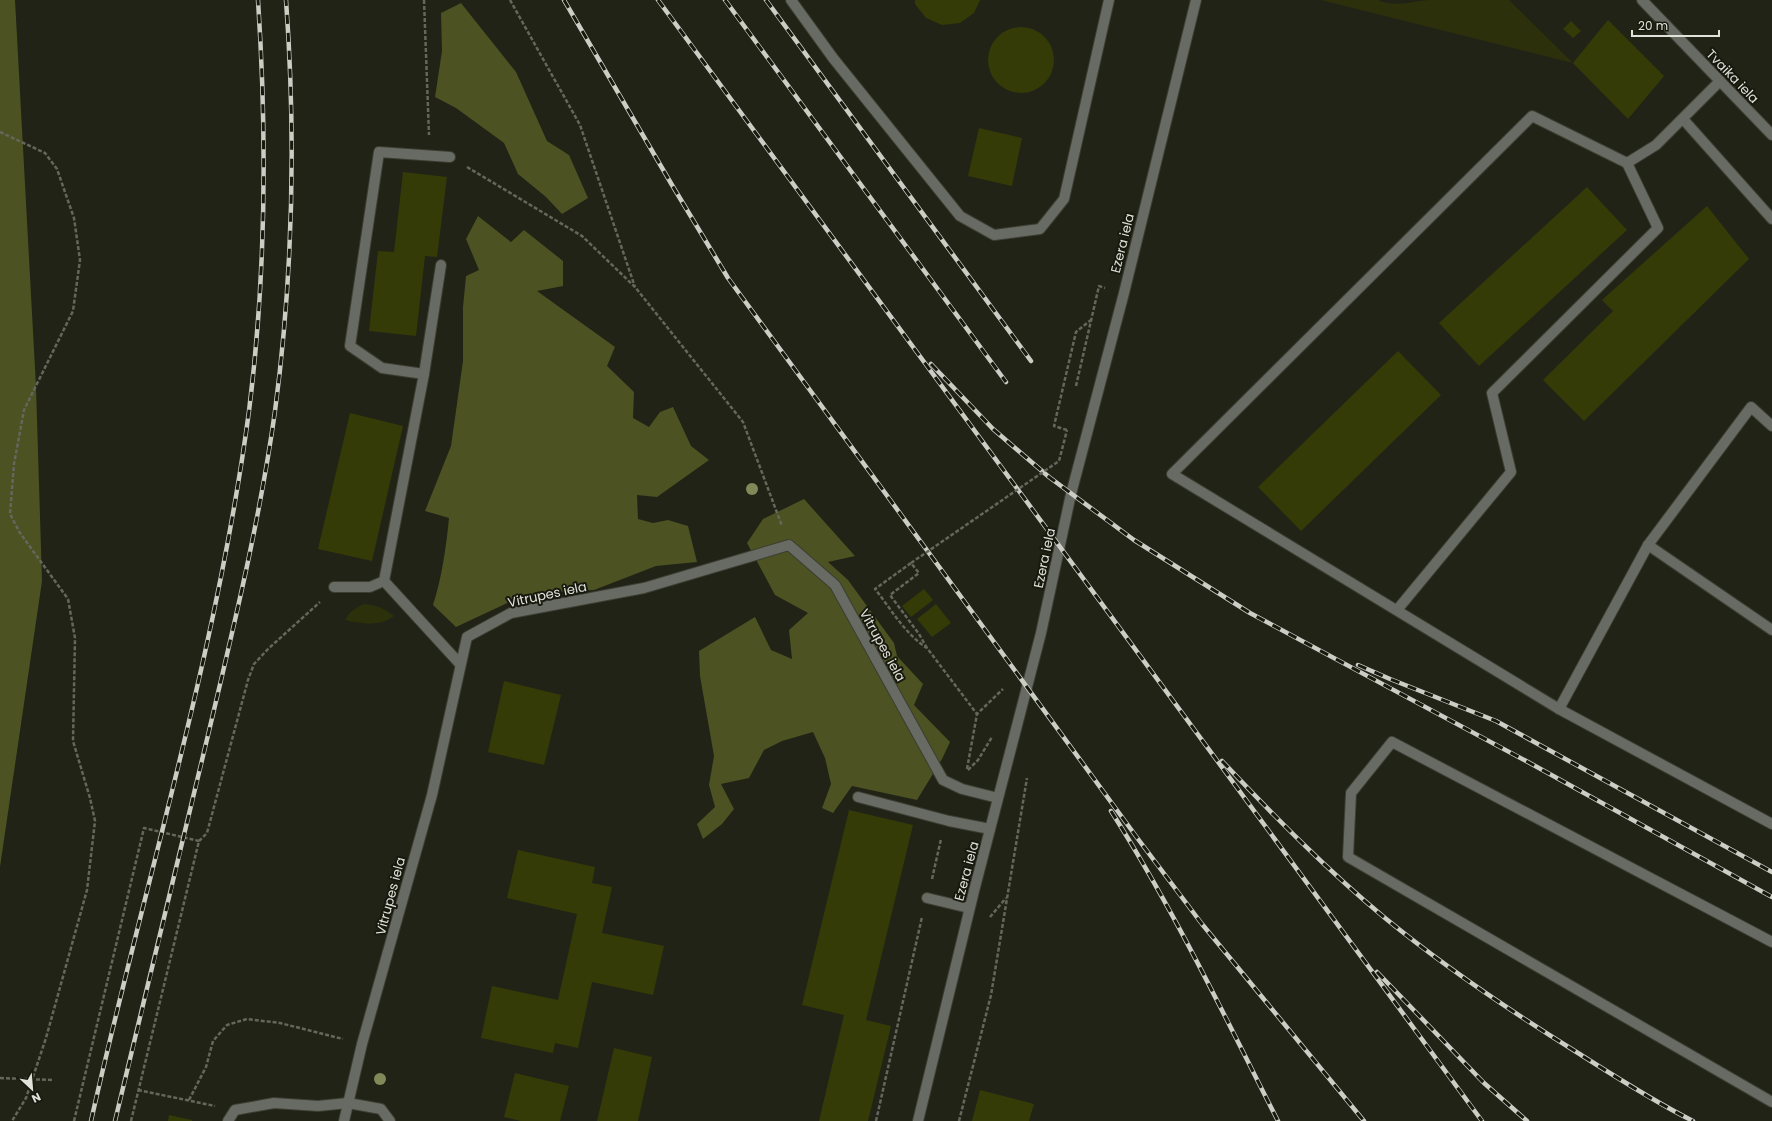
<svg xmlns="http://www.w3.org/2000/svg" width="1772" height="1121" font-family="Poppins,sans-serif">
  <rect width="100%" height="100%" fill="#212317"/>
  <g fill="#2c300b">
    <path d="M1321,0H1378C1394,8 1412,1 1429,0C1455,0 1482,0 1509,0L1573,63Z"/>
    <path d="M364,604C377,605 384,608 394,616C379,627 362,624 345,620C350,611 355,608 364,604Z"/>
  </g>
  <g fill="#4c5221">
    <polygon points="0,0 15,0 36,387 42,581 0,867"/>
    <polygon points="461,3 516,72 547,141 569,155 588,198 562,214 546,197 518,174 504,143 456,108 435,97 442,51 441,13"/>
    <path d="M478,216L511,242L524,230L563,261V286L537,291L615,347L607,366L634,392L633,418L649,427L660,412L673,407L691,446L709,460L657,497L637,495L638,519L653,523L668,520L688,526L697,562L656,566L594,590L555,592L514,600L456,627L433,605C442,577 446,548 449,518L425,511L451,446L463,361V307L466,276L479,270L466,239Z"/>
    <polygon points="804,499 855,556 828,562 848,580 894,643 897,656 923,684 914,705 950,742 942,759 917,800 852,786 833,813 822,808 831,784 825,758 813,732 782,741 764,750 749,778 721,784 734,809 722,824 703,839 697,824 715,807 709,785 714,756 700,676 699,651 755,617 771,650 792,659 789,630 808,613 775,595 747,543 763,519"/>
  </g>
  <g fill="#353b06">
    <polygon points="915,0 980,0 974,13 960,23 942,25 926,18 915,4"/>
    <polygon points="1608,20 1664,76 1628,119 1573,63"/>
    <polygon points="1571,21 1581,31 1573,38 1563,29"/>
    <circle cx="1021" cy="60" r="33"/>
    <polygon points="979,128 1022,138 1012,186 968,176"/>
    <polygon points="403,172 447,177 437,257 425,256 416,336 369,331 378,251 394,252"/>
    <polygon points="1587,187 1627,230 1479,366 1439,323"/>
    <polygon points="1707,206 1749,259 1584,421 1543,380 1613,311 1602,300"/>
    <polygon points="1398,351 1441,395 1301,531 1258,487"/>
    <polygon points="350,413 403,426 372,561 318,549"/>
    <polygon points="924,589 933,600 911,617 902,606"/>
    <polygon points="936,604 951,623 932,637 917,619"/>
    <polygon points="504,681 561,695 544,765 488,752"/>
    <polygon points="849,810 913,825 866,1020 891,1026 868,1121 819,1121 844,1015 802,1005"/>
    <polygon points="518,850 595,867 592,883 612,887 602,933 664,946 653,995 592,982 578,1048 555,1043 553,1053 481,1038 492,986 558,1000 577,914 507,898"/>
    <polygon points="614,1048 652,1057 638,1121 597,1121"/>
    <polygon points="515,1073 569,1086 560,1121 521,1121 504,1117"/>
    <polygon points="980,1090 1034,1104 1029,1121 972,1121"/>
    <polygon points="169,1115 192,1120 192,1121 168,1121"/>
  </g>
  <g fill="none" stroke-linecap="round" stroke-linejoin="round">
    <g stroke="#3c3e32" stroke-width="12">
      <g id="minor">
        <polyline points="791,0 833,58 960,216 994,235 1040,229 1064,199 1109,0"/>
        <polyline points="1642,0 1772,135"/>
        <polyline points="1683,119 1772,219"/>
        <polyline points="441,265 424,374 384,581 460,664"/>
        <polyline points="424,374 382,368 350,346 379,152 450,157"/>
        <polyline points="1772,426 1751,407 1648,545 1559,709 1772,824"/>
        <polyline points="1648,545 1772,630"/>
        <polyline points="334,587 370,587 384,581"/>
        <polyline points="1397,610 1511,472 1492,393 1658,228 1627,163"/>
        <polyline points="1559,709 1172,474 1532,116 1627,163 1656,145 1720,81"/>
        <polyline points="858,797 949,821 990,829"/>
        <polyline points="927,898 969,908"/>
        <polyline points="1772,942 1392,742 1351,793 1348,857 1772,1102"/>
        <polyline points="228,1121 235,1110 274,1103 318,1106 348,1103 381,1109 390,1121"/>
        <polyline points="344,1121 362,1044 432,795 467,637 511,613 644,588 789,545 835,585 943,780 962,789 998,798"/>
        <polyline points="918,1121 974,891 1041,633 1071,494 1124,293 1196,0"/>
      </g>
    </g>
    <g stroke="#65675d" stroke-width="2.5" stroke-dasharray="4 2" stroke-linecap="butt">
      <polyline points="424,0 429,135"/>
      <polyline points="510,0 580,125 635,287"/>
      <polyline points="0,132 45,153 57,169 74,218 80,260 73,311 24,410 14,464 10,514 20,533 68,599 75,638 73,741 90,798 95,821 87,890 46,1038 26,1098 12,1121"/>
      <polyline points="467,167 582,236 635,287 743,422 782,526"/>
      <polyline points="1076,386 1099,286 1105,288"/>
      <polyline points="1067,430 1054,426 1076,332 1091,320"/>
      <path d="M927,648L919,634L890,595L919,573L911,563L875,589C891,609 905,634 927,648L977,714"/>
      <polyline points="967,769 977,714 1003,689"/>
      <polyline points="968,770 978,760 992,737"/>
      <polyline points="932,879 941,839"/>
      <polyline points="990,917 1006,898"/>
      <polyline points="0,1078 52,1080"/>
      <polyline points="138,1090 215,1106"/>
      <polyline points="189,1100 206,1067 213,1041 227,1025 247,1019 280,1023 343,1039"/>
      <polyline points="74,1121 144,828 199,841"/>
      <polyline points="131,1121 199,841 207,833 248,680 254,664 268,649 320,602"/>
      <polyline points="876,1121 922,917"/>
      <polyline points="959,1121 991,995 1027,778"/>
    </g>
    <use href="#minor" stroke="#686a64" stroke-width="10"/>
    <g stroke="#cccec6" stroke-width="4.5">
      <g id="rail">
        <polyline points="564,0 672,185 728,278 1138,839 1202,924 1364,1121"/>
        <polyline points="658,0 1482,1121"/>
        <polyline points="725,0 1006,382"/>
        <polyline points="766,0 1031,361"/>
        <polyline points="931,364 993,429 1049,477 1134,540 1250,613 1528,762 1772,897"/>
        <polyline points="1358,665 1390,679 1496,721 1772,872"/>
        <path d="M1222,761C1274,816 1327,870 1385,918C1446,968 1512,1012 1578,1053C1616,1077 1653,1101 1693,1121"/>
        <path d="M1111,811C1174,910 1225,1017 1278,1121"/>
        <polyline points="1377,972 1484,1083 1527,1121"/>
        <path d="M91,1121C144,885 217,652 249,411C266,276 267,136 258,0"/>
        <path d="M115,1121C147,991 178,861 209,731C234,625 260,519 275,411C293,275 296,137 286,0"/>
      </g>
    </g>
    <use href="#rail" stroke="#18190e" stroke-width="3" stroke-dasharray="9" stroke-linecap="butt"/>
    <polyline stroke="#65675d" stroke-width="2.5" stroke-dasharray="4 2" stroke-linecap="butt" points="911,563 1059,461 1067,430"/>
  </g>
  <g fill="#818958">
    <circle cx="752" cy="489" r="6"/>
    <circle cx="380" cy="1079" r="6"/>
  </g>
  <g text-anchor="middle" stroke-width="4" stroke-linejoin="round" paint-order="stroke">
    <g font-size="13" fill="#e1e3db" stroke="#18190e">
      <text transform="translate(1733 76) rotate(46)" y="5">Tvaika iela</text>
      <text transform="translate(1122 243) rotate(-76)" y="5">Ezera iela</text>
      <text transform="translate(1044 558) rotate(-78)" y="5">Ezera iela</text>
      <text transform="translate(547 594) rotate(-12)" y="5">Vitrupes iela</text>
      <text transform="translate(883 645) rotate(61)" y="5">Vitrupes iela</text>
      <text transform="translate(966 871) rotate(-75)" y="5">Ezera iela</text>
      <text transform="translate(390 896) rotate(-75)" y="5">Vitrupes iela</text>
    </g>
  </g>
  <g transform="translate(32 1089) rotate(154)" stroke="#18190e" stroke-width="3" paint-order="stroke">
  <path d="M0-3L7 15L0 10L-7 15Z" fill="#e1e3db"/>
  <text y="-6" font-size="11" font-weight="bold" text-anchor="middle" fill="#e1e3db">N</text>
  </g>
  <path d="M1632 30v6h87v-6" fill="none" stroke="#e1e3db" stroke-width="2"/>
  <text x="1638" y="30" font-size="12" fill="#e1e3db" stroke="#18190e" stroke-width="3" paint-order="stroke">20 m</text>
</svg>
